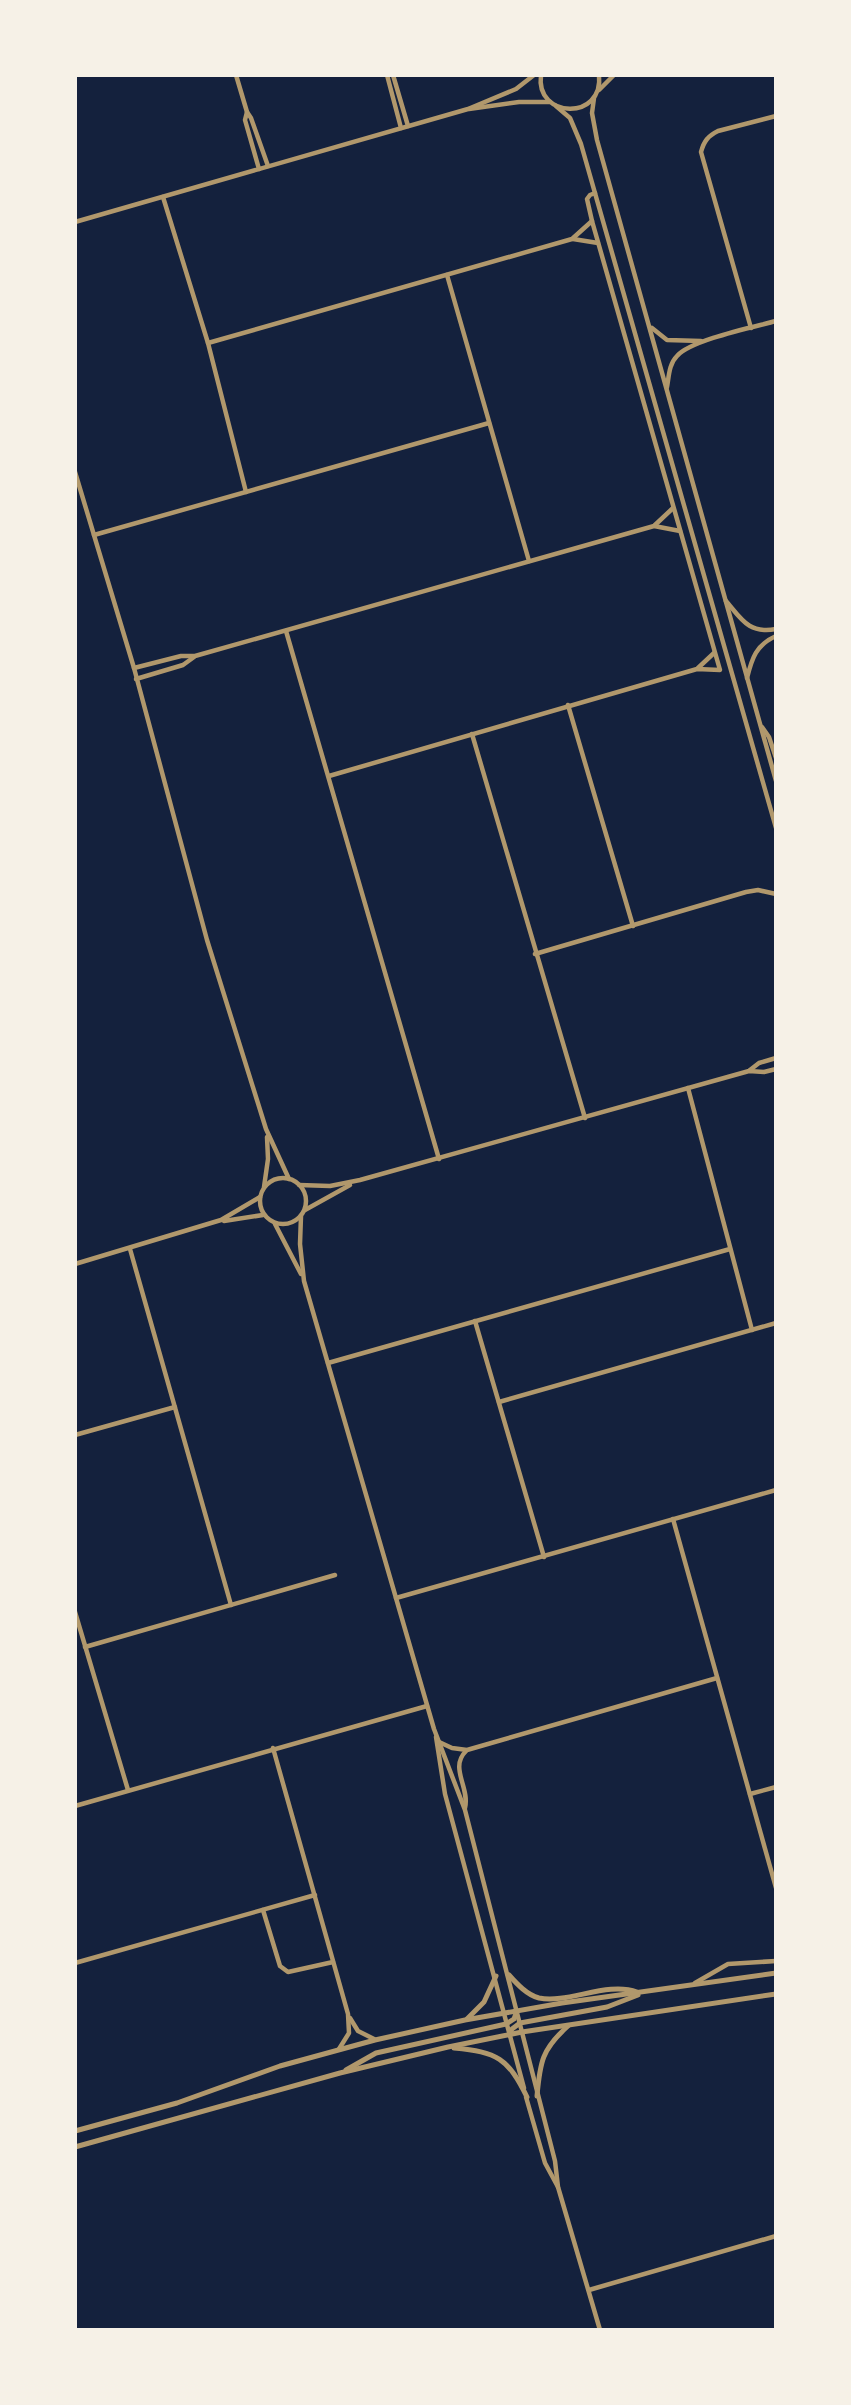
<svg xmlns="http://www.w3.org/2000/svg" width="851" height="2405" font-family="'Alegreya Sans',sans-serif">
  <rect width="100%" height="100%" fill="#14213d"/>
  <g fill="none" stroke-linecap="round" stroke-linejoin="round">
    <g stroke="#b1986c" stroke-width="4.5">
      <polyline points="236,75 247,112 251,118 268,166"/>
      <polyline points="387,75 401,128"/>
      <polyline points="393,75 408,126"/>
      <path d="M541,75C535,119 604,121 599,75"/>
      <polyline points="599,90 614,75"/>
      <polyline points="594,98 592,113 597,140 776,781"/>
      <polyline points="556,106 570,118 581,144 776,828"/>
      <polyline points="469,109 519,102 550,102"/>
      <polyline points="247,112 245,120 259,169"/>
      <polyline points="163,197 208,343 246,492"/>
      <polyline points="75,222 468,109 516,89 534,75"/>
      <polyline points="573,239 598,243"/>
      <polyline points="447,275 529,561"/>
      <polyline points="652,328 667,340 701,341"/>
      <path d="M751,328L701,152C704,141 708,136 718,131L776,116"/>
      <polyline points="208,343 572,239 592,221"/>
      <path d="M667,387C669,376 669,364 677,356C691,340 754,327 776,321"/>
      <polyline points="75,472 134,668 207,940 266,1129 289,1179"/>
      <polyline points="655,525 673,508"/>
      <polyline points="94,535 489,423"/>
      <path d="M726,601C742,620 749,634 776,629"/>
      <polyline points="286,631 439,1159"/>
      <polyline points="134,668 181,656 195,656 654,526 680,531"/>
      <polyline points="698,668 714,653"/>
      <path d="M747,678C752,658 756,645 776,636"/>
      <polyline points="136,679 183,665 194,657"/>
      <polyline points="568,705 633,926"/>
      <polyline points="762,727 769,737 776,758"/>
      <polyline points="472,734 585,1118"/>
      <polyline points="329,776 697,669 720,670 592,221 587,199 590,195 595,193"/>
      <polyline points="535,954 746,892 758,890 776,894"/>
      <polyline points="750,1070 759,1063 776,1058"/>
      <polyline points="688,1088 752,1330"/>
      <circle cx="283" cy="1201" r="23"/>
      <polyline points="299,1185 330,1186 360,1180 749,1071 764,1072 776,1069"/>
      <polyline points="264,1187 268,1159 267,1137"/>
      <polyline points="305,1210 350,1185"/>
      <polyline points="301,1216 300,1244 304,1281 434,1729 465,1810 555,2161 558,2187 600,2330"/>
      <polyline points="224,1221 263,1215"/>
      <polyline points="275,1224 301,1274"/>
      <polyline points="130,1249 231,1605"/>
      <polyline points="75,1264 221,1220 260,1197"/>
      <polyline points="475,1321 544,1557"/>
      <polyline points="328,1363 730,1249"/>
      <polyline points="499,1402 776,1323"/>
      <polyline points="75,1435 175,1407"/>
      <polyline points="673,1519 776,1888"/>
      <polyline points="396,1598 776,1490"/>
      <polyline points="75,1612 128,1790"/>
      <polyline points="85,1647 335,1575"/>
      <polyline points="436,1737 445,1794 524,2088"/>
      <polyline points="439,1742 452,1748 467,1750 717,1678"/>
      <polyline points="273,1748 348,2014 349,2033 339,2049"/>
      <polyline points="750,1794 776,1787"/>
      <polyline points="75,1806 427,1706"/>
      <path d="M465,1808C470,1787 449,1768 466,1751"/>
      <polyline points="263,1910 280,1966 288,1972 333,1962"/>
      <polyline points="75,1963 315,1895"/>
      <polyline points="695,1983 728,1964 776,1961"/>
      <polyline points="350,2018 358,2031 374,2039"/>
      <polyline points="526,2097 545,2163 558,2187"/>
      <polyline points="589,2290 776,2236"/>
    </g>
    <g stroke="#b1986c" stroke-width="5">
      <path d="M509,1975C517,1984 527,1995 539,1998C568,2004 607,1981 637,1992"/>
      <polyline points="467,2019 484,2002 496,1976"/>
      <polyline points="509,2035 512,2029 520,2023 607,2007 638,1995"/>
      <path d="M454,2048C497,2052 508,2058 527,2097"/>
      <polyline points="346,2070 376,2053 506,2024 514,2019 517,2011"/>
      <path d="M537,2096C540,2062 542,2049 568,2026"/>
      <polyline points="75,2131 177,2103 280,2066 375,2040 465,2020 562,2003 776,1973"/>
      <polyline points="75,2147 340,2073 448,2047 522,2032 776,1994"/>
    </g>
  </g>
  <rect width="851" height="2405" fill="none" stroke="#f6f1e7" stroke-width="154"/>
</svg>
